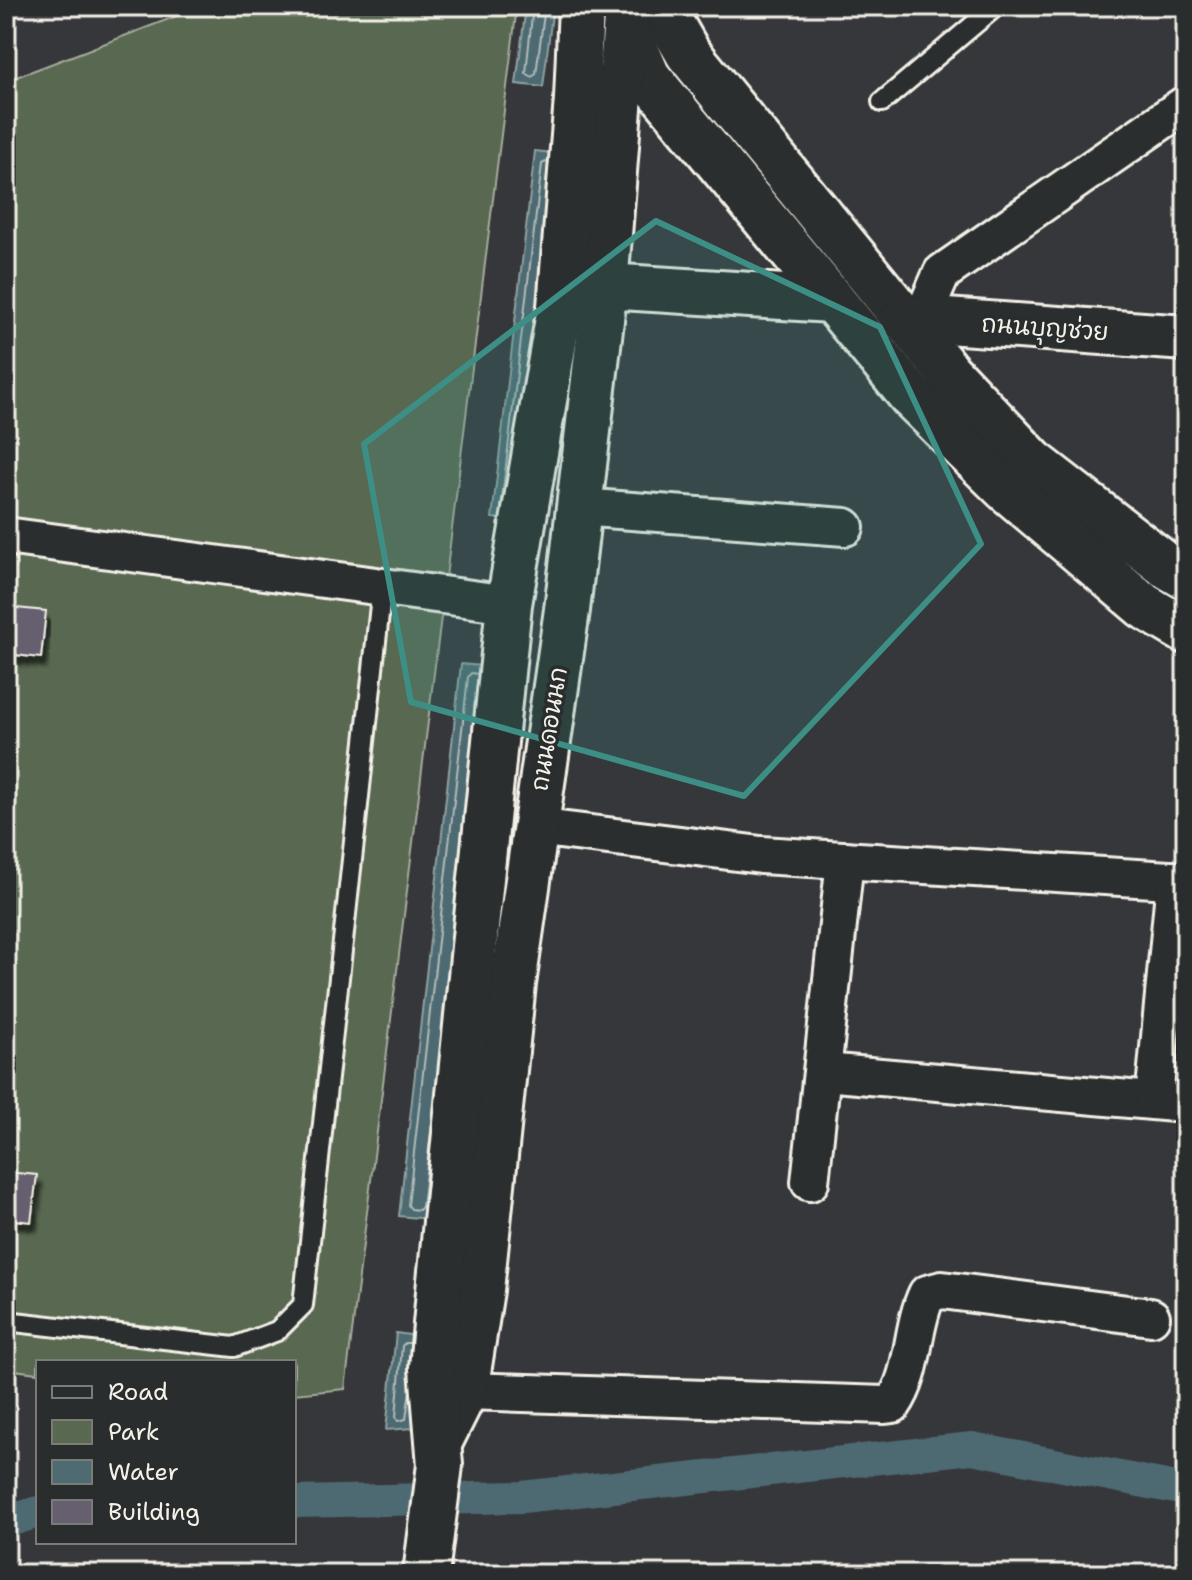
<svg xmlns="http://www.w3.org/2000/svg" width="1192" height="1580" font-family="'Shantell Sans','Playpen Sans Thai',sans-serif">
  <defs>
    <filter id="shadow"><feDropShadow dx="5" dy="9" stdDeviation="2" flood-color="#0009"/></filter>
  </defs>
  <rect width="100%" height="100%" fill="#36373b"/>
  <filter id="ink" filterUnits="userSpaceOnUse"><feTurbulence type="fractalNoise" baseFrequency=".0125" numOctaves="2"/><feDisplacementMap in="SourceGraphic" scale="16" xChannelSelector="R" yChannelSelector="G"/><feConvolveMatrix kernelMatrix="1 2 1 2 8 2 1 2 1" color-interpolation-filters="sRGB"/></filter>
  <g filter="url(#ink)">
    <polygon fill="#596851" stroke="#a6ac9c" stroke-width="2" points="203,6 517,6 345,1389 294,1394 294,1362 38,1362 38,1373 6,1369 6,81"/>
    <g fill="#4e6b72" stroke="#90a1a1" stroke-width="2">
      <polygon points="526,6 553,6 543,87 516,84"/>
      <polygon points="535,151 562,154 519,522 492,518"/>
      <polygon points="461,664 492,667 429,1219 399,1216"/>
      <polygon points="396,1333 424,1337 414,1428 386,1430"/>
    </g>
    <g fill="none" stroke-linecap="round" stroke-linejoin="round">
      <g stroke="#b2bbb9" stroke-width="2">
        <polyline points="533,6 526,73 532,77 536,74 545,6"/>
        <polyline points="501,507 542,164 548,161"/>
        <polyline points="434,1107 422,1207 419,1210 411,1209 408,1205 468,677 471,673 478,674"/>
        <polyline points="410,1390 406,1419 398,1421 396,1417 402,1346 405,1343 410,1343"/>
      </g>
      <g stroke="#4e6b72" stroke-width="32">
        <polyline points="294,1502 522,1497 972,1448 1186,1490"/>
        <polyline points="6,1518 12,1520 38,1512"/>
      </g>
    </g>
    <g fill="#665f70" stroke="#f4f1e8" stroke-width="2" filter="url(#shadow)">
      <polygon points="6,607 46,611 41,658 6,654"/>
      <polygon points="6,1172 37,1175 31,1222 6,1219"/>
    </g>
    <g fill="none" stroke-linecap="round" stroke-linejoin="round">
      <g stroke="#f4f1e8" stroke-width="24">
        <g id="lane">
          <polyline points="882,102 996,6"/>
          <polyline points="6,1321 234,1347 277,1331 303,1305 382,587"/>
        </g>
      </g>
      <g stroke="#f4f1e8" stroke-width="42">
        <g id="street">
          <polyline points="922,319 942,273 1186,104"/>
          <polyline points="579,507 845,527"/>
          <polyline points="6,536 509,604"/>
          <polyline points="535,827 761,855 1186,881"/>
          <polyline points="824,1072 1186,1104"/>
          <polyline points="1154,1100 1175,880"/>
          <polyline points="810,1182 845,860"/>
          <path d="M439,1388L465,1391L885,1405L893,1404C915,1373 911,1328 927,1294L942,1290L1151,1317"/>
        </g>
      </g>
      <g stroke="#f4f1e8" stroke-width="50">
        <g id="secondary">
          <polyline points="661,6 688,53 948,372 1033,462 1167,566 1186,577"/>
          <polyline points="627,28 648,77 912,397 1006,489 1144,606 1186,631"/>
          <polyline points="605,286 832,300"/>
          <polyline points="904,318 1186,338"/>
          <polyline points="439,1443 465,1391 481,1290 513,984 567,610 605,286 627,6"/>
          <polyline points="426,1574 440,1465 432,1368 440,1281 509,604 560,307 577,99 581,6"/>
        </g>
      </g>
      <use href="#lane" stroke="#2a2d2e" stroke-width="18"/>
      <use href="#street" stroke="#2a2d2e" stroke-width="36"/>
      <use href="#secondary" stroke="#2a2d2e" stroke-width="44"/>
    </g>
  </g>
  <path fill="#3d8f86" fill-opacity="0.2" stroke="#3d8f86" stroke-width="6" stroke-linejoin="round" d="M656,221L880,327L981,544L744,796L411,702L364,444Z"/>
  <g text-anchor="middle" stroke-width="7" stroke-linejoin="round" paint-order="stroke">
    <g font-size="24" fill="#f4f1e8" stroke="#2a2d2e">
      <text transform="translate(1045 328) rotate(4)" y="8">ถนนบุญช่วย</text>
      <text transform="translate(549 729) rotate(-81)" y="8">ถนนดอนนก</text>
    </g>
  </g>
  <rect width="1192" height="1580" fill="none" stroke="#2a2d2e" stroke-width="32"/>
  <rect x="16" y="16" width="1160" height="1548" fill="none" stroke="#f4f1e8" stroke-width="3" filter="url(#ink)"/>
  <rect x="36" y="1360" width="260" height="184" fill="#2a2d2e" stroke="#7b7b78" stroke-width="2"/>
  <rect x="52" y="1386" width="40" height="12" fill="#2a2d2e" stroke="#7b7b78" stroke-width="2"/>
  <text x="108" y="1400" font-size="24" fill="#f4f1e8">Road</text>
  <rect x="52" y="1420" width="40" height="24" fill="#596851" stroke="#7b7b78" stroke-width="2"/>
  <text x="108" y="1440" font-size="24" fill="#f4f1e8">Park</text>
  <rect x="52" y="1460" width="40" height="24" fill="#4e6b72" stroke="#7b7b78" stroke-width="2"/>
  <text x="108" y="1480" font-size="24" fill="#f4f1e8">Water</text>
  <rect x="52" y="1500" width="40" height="24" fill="#665f70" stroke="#7b7b78" stroke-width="2"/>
  <text x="108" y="1520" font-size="24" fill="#f4f1e8">Building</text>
</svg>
